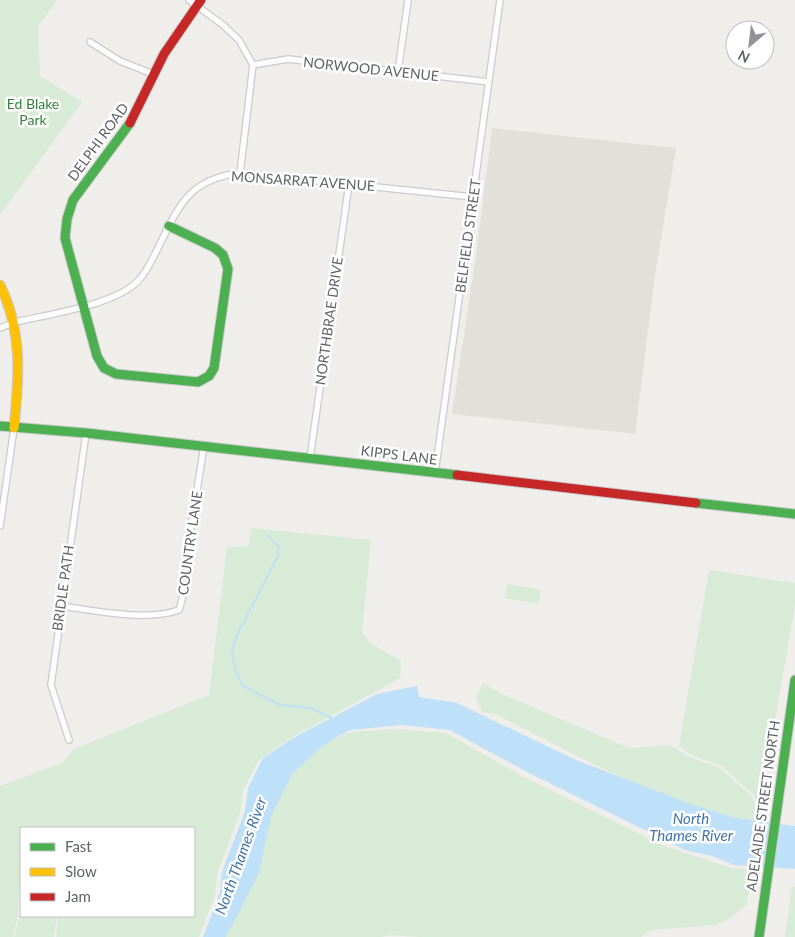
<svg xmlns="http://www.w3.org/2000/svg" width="795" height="937" font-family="Lato,sans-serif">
  <rect width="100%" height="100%" fill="#efeeea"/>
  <polygon fill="#e2e0da" points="492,128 676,148 654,282 635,434 452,414 476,255"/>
  <g fill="#d8ebd6">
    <polygon points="0,0 57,0 38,27 40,76 82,102 0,215"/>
    <polygon points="252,528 371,540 362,632 370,643 401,661 400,678 291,738 259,760 243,790 240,813 217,874 215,895 199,937 56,937 58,916 194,916 194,828 21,828 21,889 19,891 18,916 13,937 0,937 0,786 62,763 74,749 209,695 227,547 248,546"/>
    <polygon points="709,570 795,583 795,606 770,749 761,815 754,795 721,766 691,755 679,746"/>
    <polygon points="507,584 541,590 538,604 505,598"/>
    <path d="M483,683L500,693L629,748L670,745L687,756L720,768L752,797L763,825C671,809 581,757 497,715L482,712L476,698Z"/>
    <path d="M398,729L446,733L524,777L664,846L730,868L754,870L746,905L731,918L716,925L651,930L641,937H420L388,935L382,937H225C243,888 260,822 289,779C299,764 331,737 349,733C364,730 382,730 398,729Z"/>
    <polygon points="792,886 795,887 795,937 785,937"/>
    <polygon points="21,891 21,916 57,916 54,937 14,937 20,915"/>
  </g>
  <polygon fill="#bfe0f9" points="417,686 419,697 457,703 576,760 688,803 735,818 795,826 795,869 734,865 712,856 685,850 529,773 450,730 402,725 351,730 338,736 318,750 292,774 271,816 259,873 226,937 203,937 220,892 222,872 245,811 248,788 263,758 295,737 377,694"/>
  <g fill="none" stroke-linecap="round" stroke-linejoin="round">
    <polyline stroke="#bfe0f9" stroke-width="2" points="267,535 278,546 278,556 236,637 232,652 236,672 243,686 280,705 311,708 332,718"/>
    <g stroke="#cbcccc" stroke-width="8">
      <g id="street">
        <polyline points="189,0 223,25 239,40 253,65 240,173"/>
        <polyline points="90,42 120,61 153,74"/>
        <polyline points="253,65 288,59 489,82"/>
        <polyline points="398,72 408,0"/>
        <path d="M0,328L16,322C49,314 115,305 138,281C146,273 151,262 156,252C178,208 187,179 240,173L473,197"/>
        <polyline points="310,458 349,184"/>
        <polyline points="435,473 500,0"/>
        <polyline points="0,526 14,428"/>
        <path d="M60,606C94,610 146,622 179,610L186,585L189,540L204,446"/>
        <polyline points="69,740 51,685 86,433"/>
      </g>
    </g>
    <g stroke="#cacacb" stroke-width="11">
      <g id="fast">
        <polyline points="130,123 73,200 67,219 65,238 97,356 104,368 116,374 198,382 209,376 214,368 228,269 223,255 215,248 169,226"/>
        <polyline points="0,426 86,433 457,475"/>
        <polyline points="696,503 795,514"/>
        <polyline points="759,937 795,680"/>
      </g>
    </g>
    <g stroke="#cacacb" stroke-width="11">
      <path id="slow" d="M0,285C23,332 19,378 14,428"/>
    </g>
    <g stroke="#cacacb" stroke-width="11">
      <g id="jam">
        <polyline points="130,123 164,54 201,0"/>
        <polyline points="457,475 696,503"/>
      </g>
    </g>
    <use href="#street" stroke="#fdfcfc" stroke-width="5.5"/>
    <use href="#fast" stroke="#4caf50" stroke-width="9"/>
    <use href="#slow" stroke="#ffc107" stroke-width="9"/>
    <use href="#jam" stroke="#c62828" stroke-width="9"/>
  </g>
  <g text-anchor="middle" stroke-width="5" stroke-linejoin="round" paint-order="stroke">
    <g font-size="14" fill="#5f6368" stroke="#fff">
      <text transform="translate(371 69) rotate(6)" y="5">NORWOOD AVENUE</text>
      <text transform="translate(98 142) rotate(-54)" y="5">DELPHI ROAD</text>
      <text transform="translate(303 181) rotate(4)" y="5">MONSARRAT AVENUE</text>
      <text transform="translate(468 236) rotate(-82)" y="5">BELFIELD STREET</text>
      <text transform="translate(329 321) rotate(-82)" y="5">NORTHBRAE DRIVE</text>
      <text transform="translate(399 455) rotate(7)" y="5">KIPPS LANE</text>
      <text transform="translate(190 543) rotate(-82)" y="5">COUNTRY LANE</text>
      <text transform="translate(63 588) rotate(-82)" y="5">BRIDLE PATH</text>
      <text transform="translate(763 806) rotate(-82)" y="5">ADELAIDE STREET NORTH</text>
    </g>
    <g font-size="14" fill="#348238" stroke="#fff">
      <text x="33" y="109">Ed Blake<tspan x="33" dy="16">Park</tspan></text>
    </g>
    <g font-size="15" font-style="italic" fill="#4174aa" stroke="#fff">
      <text x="691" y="824">North<tspan x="691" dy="17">Thames River</tspan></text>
      <text transform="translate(241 856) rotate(-70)" y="5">North Thames River</text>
    </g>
  </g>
  <rect x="20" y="827" width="175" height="90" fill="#ffffff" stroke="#bfc1c3"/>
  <rect x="30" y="843" width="25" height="8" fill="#4caf50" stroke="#bfc1c3"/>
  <text x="65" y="852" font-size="15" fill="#5f6368">Fast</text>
  <rect x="30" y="868" width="25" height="8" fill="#ffc107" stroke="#bfc1c3"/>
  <text x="65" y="877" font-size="15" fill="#5f6368">Slow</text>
  <rect x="30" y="893" width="25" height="8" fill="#c62828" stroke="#bfc1c3"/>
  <text x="65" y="902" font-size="15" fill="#5f6368">Jam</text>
  <g transform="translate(750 45) rotate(208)"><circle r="24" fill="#ffffff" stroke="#bfc1c3"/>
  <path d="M0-4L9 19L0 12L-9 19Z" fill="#919496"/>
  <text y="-8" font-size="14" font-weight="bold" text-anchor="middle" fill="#5f6368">N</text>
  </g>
</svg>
